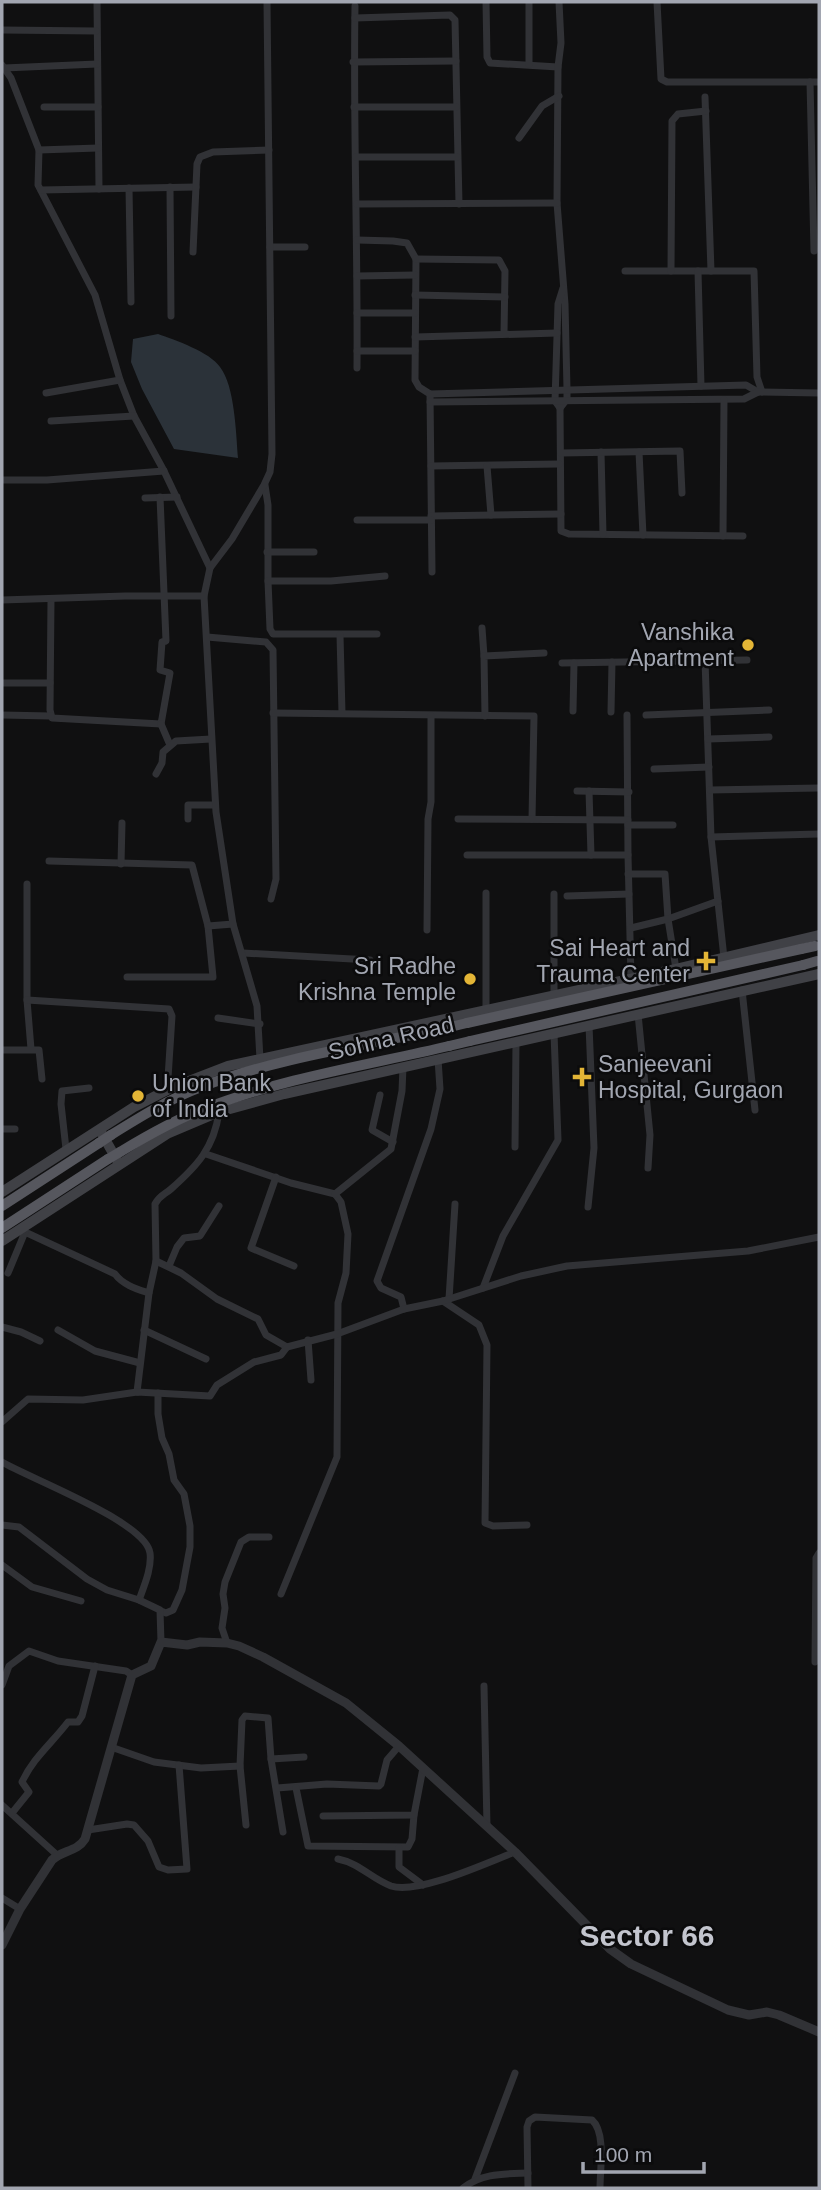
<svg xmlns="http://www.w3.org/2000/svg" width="821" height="2190" font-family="Arial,sans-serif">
  <rect width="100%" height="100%" fill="#101011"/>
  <path fill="#2b3239" d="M158,334C175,340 210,352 220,367C235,386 236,434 238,458L174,449L142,389L131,362L133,339Z"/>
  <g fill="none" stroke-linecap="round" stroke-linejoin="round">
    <g stroke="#313236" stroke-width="7">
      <polyline points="97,2 99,189"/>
      <polyline points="486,2 487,57 490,63 558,67"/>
      <polyline points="559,2 561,43 558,67 557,203 565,304 567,389 567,399 560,408"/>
      <polyline points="657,2 661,79 667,82 819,82"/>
      <path d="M355,6C353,126 358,247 357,368"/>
      <polyline points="355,18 450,15 455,20 459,204"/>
      <polyline points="2,30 96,31"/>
      <polyline points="353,62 456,61"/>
      <polyline points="529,64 529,2"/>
      <polyline points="2,65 11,78 39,150 38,185 95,295 120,380 134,416 164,471 210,568"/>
      <polyline points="4,68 97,64"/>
      <polyline points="810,82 814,251"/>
      <polyline points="705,97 711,271"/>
      <polyline points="44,107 98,107"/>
      <polyline points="354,107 456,107"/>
      <polyline points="519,138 542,106 559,96"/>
      <polyline points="39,150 98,148"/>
      <polyline points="356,157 457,157"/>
      <polyline points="170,187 171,316"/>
      <polyline points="129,188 131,302"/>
      <polyline points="41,190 196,187"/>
      <polyline points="357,204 557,203"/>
      <polyline points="357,240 393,241 407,243 416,259 415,380 419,387 430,394 432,572"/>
      <polyline points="270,247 305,247"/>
      <polyline points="193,252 197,164 200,157 213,152 269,150"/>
      <polyline points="416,259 499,260 505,271 504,334"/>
      <polyline points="625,271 754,271 757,377 762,392"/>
      <polyline points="671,271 672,121 678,114 706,111"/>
      <polyline points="698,271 701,386"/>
      <polyline points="357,276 415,275"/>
      <polyline points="563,288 558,304 555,401 560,408 561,531 569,534 743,536"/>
      <polyline points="415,295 505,297"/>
      <polyline points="357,313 415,313"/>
      <polyline points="415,337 557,333"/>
      <polyline points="357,351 415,351"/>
      <polyline points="46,393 120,380"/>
      <polyline points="430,394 746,385 758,392"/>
      <polyline points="430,402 744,399 758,392 819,393"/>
      <polyline points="51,421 134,416"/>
      <polyline points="601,452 603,534"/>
      <polyline points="639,452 643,535"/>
      <polyline points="561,453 680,451 682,493"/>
      <polyline points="431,466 559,464"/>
      <polyline points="487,466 491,515"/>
      <polyline points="2,480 47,480 164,471"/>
      <polyline points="265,485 268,505 268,581 270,629 273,634 377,634"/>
      <polyline points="145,498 177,497"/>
      <polyline points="431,516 561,514"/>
      <polyline points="357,520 431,520"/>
      <polyline points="723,536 724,400"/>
      <polyline points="267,552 314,552"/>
      <polyline points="268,581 331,581 385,576"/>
      <polyline points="51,599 50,710 52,718 161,724 170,673 160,670 162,642 166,641 160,497"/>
      <polyline points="2,600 125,596 204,596"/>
      <polyline points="482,628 484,656"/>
      <polyline points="340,635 342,713"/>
      <polyline points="207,637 266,642 273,650 276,879 271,899"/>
      <polyline points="705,660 711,837 724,958"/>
      <polyline points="562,663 747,660"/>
      <polyline points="2,683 50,683"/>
      <polyline points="573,711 574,663"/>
      <polyline points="611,712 612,662"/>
      <polyline points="273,713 534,716 532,819"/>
      <polyline points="2,715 51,716"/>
      <polyline points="627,715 628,855 631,978"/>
      <polyline points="646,715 769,710"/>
      <polyline points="485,716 484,656 544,653"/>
      <polyline points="161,724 170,745"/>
      <polyline points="708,739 769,737"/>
      <polyline points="654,769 709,767"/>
      <polyline points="156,774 162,763 163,752 176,741 211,739"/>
      <polyline points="710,790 819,788"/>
      <polyline points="577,791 629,792"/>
      <polyline points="589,791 591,855"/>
      <polyline points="188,819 188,805 215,805"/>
      <polyline points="458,819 628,820"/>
      <polyline points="628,825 673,825"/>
      <polyline points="711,837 819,834"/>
      <polyline points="467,855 628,855"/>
      <polyline points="49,861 192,865 208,926 213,977 127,977"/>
      <polyline points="121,864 122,823"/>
      <polyline points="628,874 665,874 668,919 676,969"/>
      <polyline points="27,884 27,1000 31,1049"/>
      <polyline points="567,896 629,894"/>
      <polyline points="208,926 233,924"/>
      <polyline points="631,928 668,919 718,901"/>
      <polyline points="427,930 428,819 431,802 431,716"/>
      <polyline points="243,953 370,960"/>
      <polyline points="742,990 755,1110"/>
      <polyline points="554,995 554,894"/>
      <polyline points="27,1000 169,1009 172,1016 168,1078 171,1088"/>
      <polyline points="486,1009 486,893"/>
      <polyline points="638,1014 650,1135 648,1168"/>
      <polyline points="218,1018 260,1024"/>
      <polyline points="2,1050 39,1050 42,1079"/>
      <polyline points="260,1059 257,1006 233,924 216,812 204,596 210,568 232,539 264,485 270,472 272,454 267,2"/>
      <polyline points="380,1095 372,1130 393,1142"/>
      <polyline points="2,1129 15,1129"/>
      <polyline points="515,1147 516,1041"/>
      <polyline points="66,1149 61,1104 62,1091 89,1088"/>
      <polyline points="206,1154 291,1183 335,1194 341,1202 348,1234 346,1273 338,1303 337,1457 281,1594"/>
      <polyline points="276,1177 251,1248 294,1266"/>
      <polyline points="335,1194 391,1149 402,1091 403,1067"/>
      <polyline points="588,1207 594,1148 589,1025"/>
      <path d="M22,1228L25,1232L115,1274C123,1285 137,1289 149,1293"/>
      <polyline points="156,1261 181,1273 217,1299 258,1319 266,1335 287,1347"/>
      <polyline points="169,1266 177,1247 184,1238 200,1236 219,1206"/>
      <polyline points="8,1273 25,1232"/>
      <polyline points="483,1288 503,1236 558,1140 554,1033"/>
      <polyline points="449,1299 455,1204"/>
      <polyline points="443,1301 479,1325 487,1345 485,1523 493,1526 527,1525"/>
      <polyline points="404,1309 401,1297 381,1288 377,1281 431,1129 440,1089 438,1059"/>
      <polyline points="2,1327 21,1332 40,1341"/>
      <polyline points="58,1330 95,1351 140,1363"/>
      <polyline points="144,1330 206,1359"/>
      <polyline points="308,1340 311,1380"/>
      <path d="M137,1392L149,1293L156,1261L155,1204C160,1195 164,1195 171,1189C197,1166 214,1148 219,1112"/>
      <polyline points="158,1393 158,1414 162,1438 169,1454 174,1480 184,1494 190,1526 190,1547 182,1590 173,1610 166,1613 161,1611"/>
      <polyline points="2,1422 28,1399 83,1400 137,1392 210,1396 217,1385 254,1362 281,1355 287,1347 337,1334 404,1309 443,1301 521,1276 567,1266 748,1251 819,1237"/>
      <path d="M2,1462C31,1479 146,1522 150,1553C152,1568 144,1586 139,1600"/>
      <polyline points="2,1525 19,1527 87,1579 107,1590 139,1600 160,1610 161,1642"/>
      <polyline points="2,1565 32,1587 81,1601"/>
      <polyline points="227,1643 222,1628 225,1608 223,1594 225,1582 241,1542 249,1537 269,1537"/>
      <polyline points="815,1662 816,1558 819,1553"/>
      <polyline points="2,1685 9,1666 29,1651 58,1661 126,1671 132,1675"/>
      <polyline points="484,1686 487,1826"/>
      <polyline points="111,1747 154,1762 201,1768 240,1766"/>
      <polyline points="271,1759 304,1757"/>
      <polyline points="277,1788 327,1784 379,1786 381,1784 387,1760 399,1746"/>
      <polyline points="296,1788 308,1846 408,1847 412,1839 414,1815"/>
      <polyline points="2,1805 57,1855"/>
      <path d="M12,1813L29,1792L22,1782C33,1758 52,1743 68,1722H78L82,1716L95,1666"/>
      <polyline points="323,1816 414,1815 423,1768"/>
      <polyline points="246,1825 240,1766 242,1720 245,1716 268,1718 271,1759 283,1832"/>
      <polyline points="88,1830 127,1824 134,1825 148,1841 159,1867 168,1870 187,1869 179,1765"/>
      <polyline points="399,1848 399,1867 423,1885"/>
      <path d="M338,1859C359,1863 372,1879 391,1886C418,1895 488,1862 515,1852"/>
      <polyline points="2,1898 20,1909"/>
      <polyline points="475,2179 515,2073"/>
      <path d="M463,2188C482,2173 504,2174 528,2173"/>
      <path d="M528,2188L527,2127L529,2121L535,2117L592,2120C606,2132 600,2170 600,2188"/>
    </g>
    <path stroke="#313236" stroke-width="9" d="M2,1945L20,1909L52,1860C62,1850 77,1852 85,1839L132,1675L151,1666L161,1642L187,1645L200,1642L227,1643L239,1646L263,1657L346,1703L399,1746L515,1852L610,1949L631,1964L728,2010L749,2015L767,2012L779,2015L819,2032"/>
    <g stroke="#404146" stroke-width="10">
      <polyline points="101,1132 118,1162"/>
      <polyline points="2,1192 134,1107 171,1088 228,1066 676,969 819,935"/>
      <polyline points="2,1241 167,1134 219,1112 284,1094 819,974"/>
    </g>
    <g stroke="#56575e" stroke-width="10">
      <polyline points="467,1023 801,949"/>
      <polyline points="470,1041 803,965"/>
      <path d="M111,1135C140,1117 169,1099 201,1087C276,1058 367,1045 446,1028"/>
      <path d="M120,1152C148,1135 176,1119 206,1108C284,1078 368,1065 449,1046"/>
      <polyline points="2,1206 99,1143"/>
      <polyline points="2,1228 108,1159"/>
    </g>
    <g stroke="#56575e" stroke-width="10">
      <polyline points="801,949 815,946"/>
      <polyline points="803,965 817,961"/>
      <polyline points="446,1028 467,1023"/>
      <polyline points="449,1046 470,1041"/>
      <polyline points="99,1143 111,1135"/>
      <polyline points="108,1159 120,1152"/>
    </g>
  </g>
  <g fill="#e3b536" stroke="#0b0b0c" stroke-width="2.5">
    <circle cx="748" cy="645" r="7"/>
    <path d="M702.5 950.5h7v7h7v7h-7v7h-7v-7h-7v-7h7z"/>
    <circle cx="470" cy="979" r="7"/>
    <path d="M578.5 1066.5h7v7h7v7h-7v7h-7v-7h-7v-7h7z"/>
    <circle cx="138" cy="1096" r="7"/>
  </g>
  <g text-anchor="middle" stroke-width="5" stroke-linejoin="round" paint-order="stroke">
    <g font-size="23" fill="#a2a6b1" stroke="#0b0b0c" text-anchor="end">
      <text x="734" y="640">Vanshika<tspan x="734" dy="26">Apartment</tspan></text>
      <text x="690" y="956">Sai Heart and<tspan x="690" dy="26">Trauma Center</tspan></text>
      <text x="456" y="974">Sri Radhe<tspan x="456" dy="26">Krishna Temple</tspan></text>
      <text x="598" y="1072" text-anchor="start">Sanjeevani<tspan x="598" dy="26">Hospital, Gurgaon</tspan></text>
      <text x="152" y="1091" text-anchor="start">Union Bank<tspan x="152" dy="26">of India</tspan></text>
    </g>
    <g font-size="23" fill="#a2a6b1" stroke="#0b0b0c">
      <text transform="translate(391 1038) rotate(-13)" y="8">Sohna Road</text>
    </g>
    <g font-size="30" font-weight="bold" fill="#c3c5ce" stroke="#0b0b0c">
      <text x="647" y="1946">Sector 66</text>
    </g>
  </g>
  <rect width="821" height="2190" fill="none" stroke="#a2a6b1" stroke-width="7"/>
  <path d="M583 2162v10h121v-10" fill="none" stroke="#a2a6b1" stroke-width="3.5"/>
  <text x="594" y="2162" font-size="21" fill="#a2a6b1" stroke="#0b0b0c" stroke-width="5" paint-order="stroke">100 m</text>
</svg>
